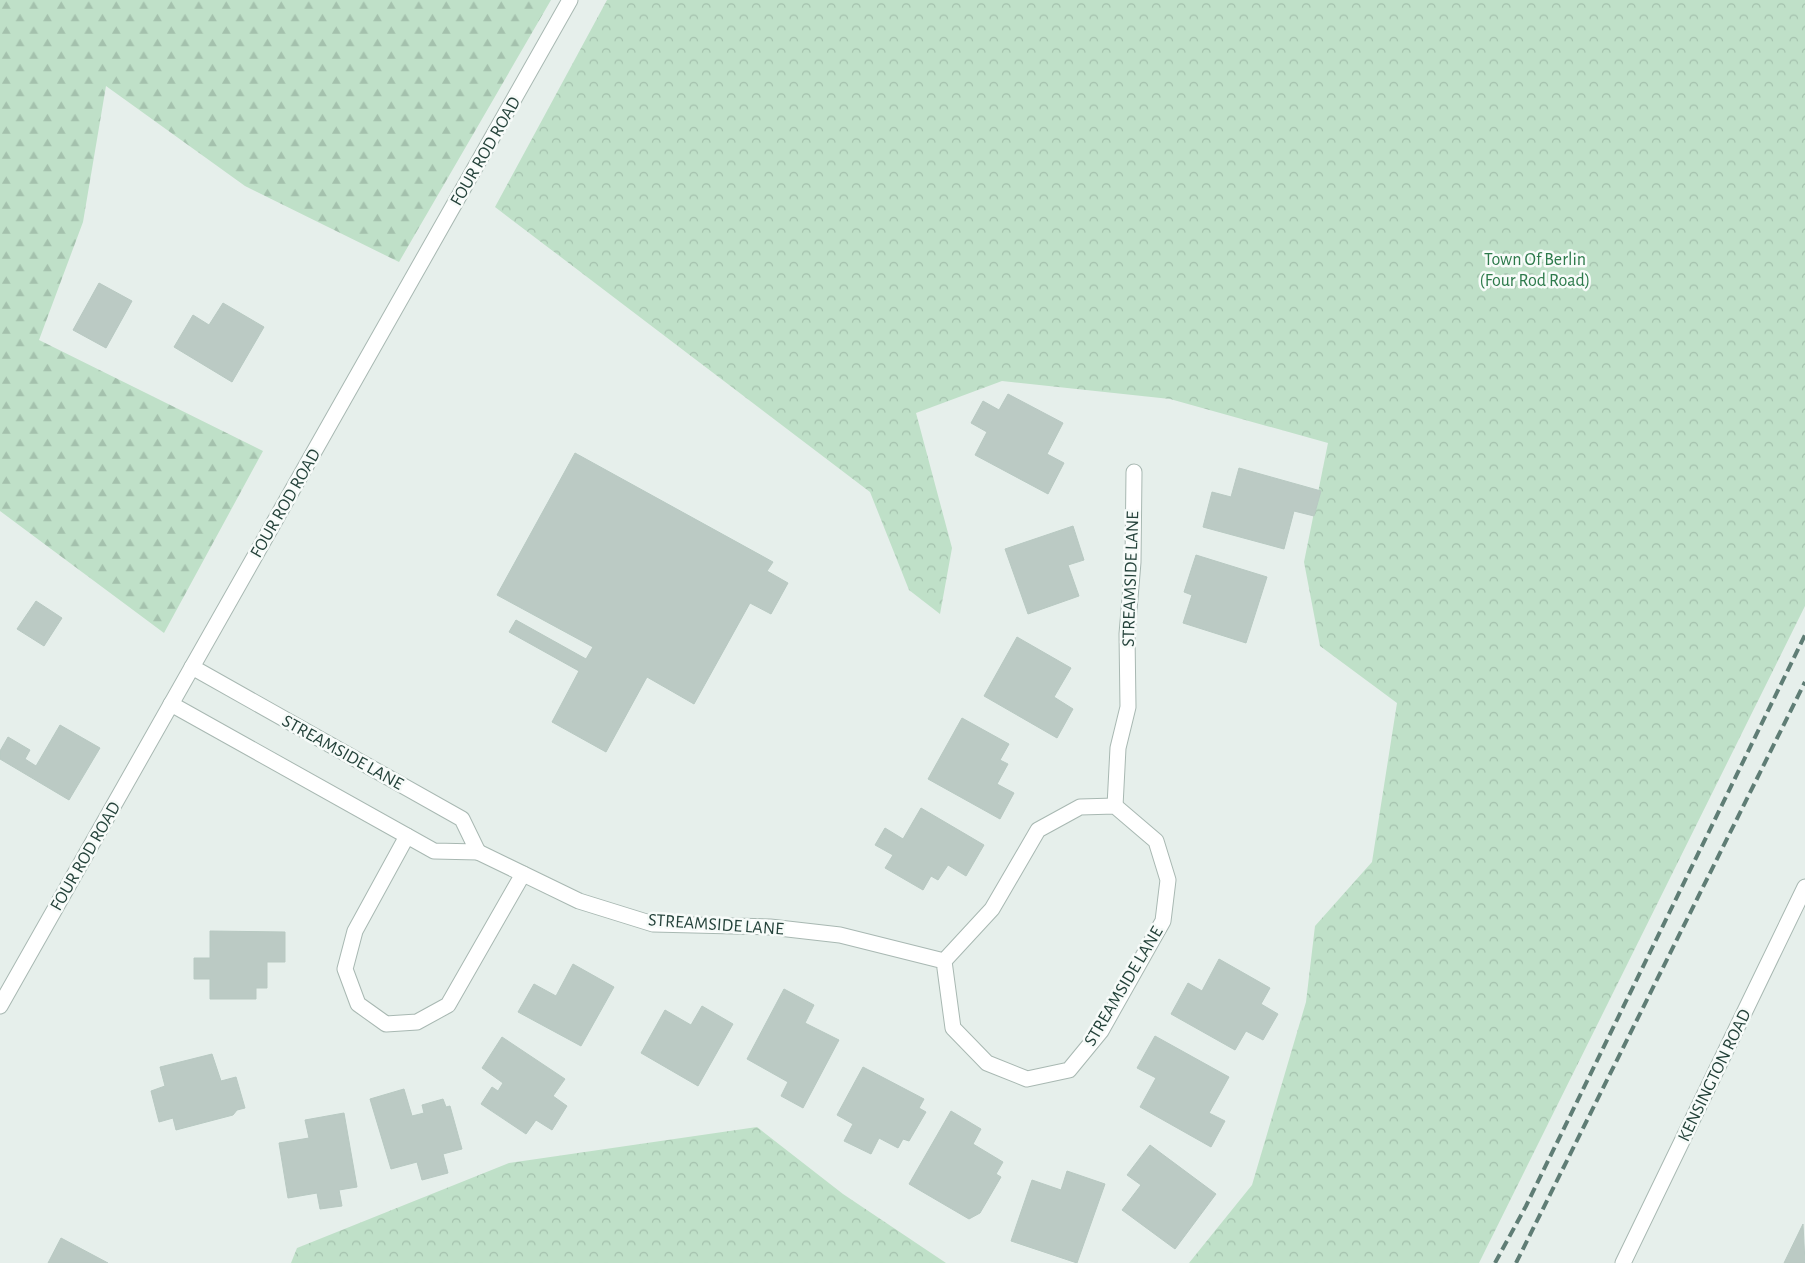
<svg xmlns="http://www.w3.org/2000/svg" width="1805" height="1263" font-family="'Alegreya Sans',sans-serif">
  <defs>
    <pattern id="forest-firs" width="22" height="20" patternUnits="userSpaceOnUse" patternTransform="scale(1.25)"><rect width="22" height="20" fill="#bfe0c8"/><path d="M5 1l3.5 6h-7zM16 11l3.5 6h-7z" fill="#a4c1ad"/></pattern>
    <pattern id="park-crowns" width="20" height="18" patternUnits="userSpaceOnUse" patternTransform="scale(1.25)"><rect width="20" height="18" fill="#bfe0c8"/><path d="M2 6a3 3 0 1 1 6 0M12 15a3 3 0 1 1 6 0" fill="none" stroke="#a4c1ad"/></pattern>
  </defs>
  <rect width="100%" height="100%" fill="#e6efeb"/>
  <polygon fill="url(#forest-firs)" points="0,0 551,0 399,262 245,186 106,86 83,222 39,340 263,451 164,633 0,511"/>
  <g fill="url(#park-crowns)">
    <polygon points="607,0 1805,0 1805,606 1479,1263 1189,1263 1252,1185 1306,1002 1315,926 1372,862 1397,703 1320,646 1304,562 1328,443 1170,399 1002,381 916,413 952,548 940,614 909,590 870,492 495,207"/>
    <polygon points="757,1127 843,1194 946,1263 291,1263 297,1248 509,1163"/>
  </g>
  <g fill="#bbcac4" stroke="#b8c9c2">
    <polygon points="99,283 132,301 106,348 73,330"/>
    <polygon points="223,303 264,327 232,382 174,347 193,315 209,325"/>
    <polygon points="1008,394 1063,423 1047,454 1064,463 1048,494 975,455 987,432 971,423 983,401 999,410"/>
    <polygon points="575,453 773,562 767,571 788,583 771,614 750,603 694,704 647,677 606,752 552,722 579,671 509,632 516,620 586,659 593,647 497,595"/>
    <polygon points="1239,468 1321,491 1314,516 1294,511 1284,549 1203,527 1212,492 1231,497"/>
    <polygon points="1073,526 1084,560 1068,565 1079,596 1028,614 1005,549"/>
    <polygon points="1196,555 1267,577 1246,643 1183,623 1192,595 1184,592"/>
    <polygon points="36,601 62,618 44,646 17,629"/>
    <polygon points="1017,637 1071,668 1054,697 1073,709 1057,738 984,696"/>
    <polygon points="962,718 1009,744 1000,760 1008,764 997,784 1014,793 1000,819 928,779"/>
    <polygon points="60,725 100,748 69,800 0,759 0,751 8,737 30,750 25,759 36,766"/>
    <polygon points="921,808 984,845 966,876 948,865 938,880 931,876 923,890 885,868 893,855 875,845 885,828 903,839"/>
    <polygon points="210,931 285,932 285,962 267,962 267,988 256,988 256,999 210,999 210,979 194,979 194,958 210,958"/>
    <polygon points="1219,959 1270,988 1261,1004 1278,1014 1263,1040 1246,1031 1235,1050 1171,1014 1188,983 1202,991"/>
    <polygon points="573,964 614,987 581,1046 518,1012 534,984 556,996"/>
    <polygon points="784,989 814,1005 805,1023 839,1040 803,1108 781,1096 788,1082 747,1059"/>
    <polygon points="702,1006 733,1024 698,1086 641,1053 665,1010 691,1025"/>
    <polygon points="1155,1036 1229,1077 1209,1113 1225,1121 1211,1147 1140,1107 1156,1078 1137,1068"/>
    <polygon points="502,1037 565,1079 553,1096 567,1106 552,1130 536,1120 526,1134 481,1104 492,1087 498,1091 503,1083 482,1068"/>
    <polygon points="212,1054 221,1081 236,1077 245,1108 237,1110 233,1115 176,1130 173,1118 159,1122 151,1091 165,1086 160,1067"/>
    <polygon points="863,1067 924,1099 919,1108 926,1112 909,1141 903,1139 898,1148 879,1138 871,1154 844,1141 853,1124 837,1115"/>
    <polygon points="404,1089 412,1116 424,1113 422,1105 443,1099 446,1107 450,1106 462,1149 443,1154 448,1173 422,1180 417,1162 391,1169 370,1099"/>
    <polygon points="951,1111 981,1129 973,1144 1003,1162 996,1174 1001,1177 980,1213 969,1219 909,1184"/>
    <polygon points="344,1113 357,1187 339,1190 342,1206 320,1209 317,1193 288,1198 279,1143 309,1138 305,1120"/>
    <polygon points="1150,1145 1216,1194 1175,1249 1122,1210 1141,1185 1127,1175"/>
    <polygon points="1067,1171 1105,1184 1077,1263 1011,1241 1032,1180 1061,1190"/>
    <polygon points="1803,1224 1805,1263 1784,1263"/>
    <polygon points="61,1238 108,1263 48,1263"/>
  </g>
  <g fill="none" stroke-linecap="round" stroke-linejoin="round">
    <g stroke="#a8b8b2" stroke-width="17">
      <g id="minor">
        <polyline points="171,704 434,851 478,852 462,819 192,667"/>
        <polyline points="1115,806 1118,748 1128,707 1127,634 1133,562 1134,472"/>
        <polyline points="407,836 355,931 345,969 358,1004 386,1024 417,1022 448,1005 523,874"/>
        <polyline points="478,852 579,901 653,924 770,927 840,935 944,961 953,1028 987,1063 1027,1079 1069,1070 1101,1031 1163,921 1168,880 1156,841 1115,806 1080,807 1038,830 992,909 944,961"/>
        <polyline points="0,1006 570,0"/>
      </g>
    </g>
    <g stroke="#a8b8b2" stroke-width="17">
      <polyline id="tertiary" points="1623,1263 1805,887"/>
    </g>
    <use href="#minor" stroke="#fff" stroke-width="15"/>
    <use href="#tertiary" stroke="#fff" stroke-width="15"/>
    <g stroke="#5f7d75" stroke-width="4" stroke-dasharray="10 5" stroke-linecap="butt">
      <polyline points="1495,1263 1526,1206 1805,635"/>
      <polyline points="1516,1263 1805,682"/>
    </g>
  </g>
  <g text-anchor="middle" stroke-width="5" stroke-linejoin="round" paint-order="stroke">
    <g font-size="18" fill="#24423a" stroke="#f7fbf9">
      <text transform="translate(485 151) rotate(-60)" y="6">FOUR ROD ROAD</text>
      <text transform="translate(285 503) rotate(-60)" y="6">FOUR ROD ROAD</text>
      <text transform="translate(1130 579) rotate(-88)" y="6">STREAMSIDE LANE</text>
      <text transform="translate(343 752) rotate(29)" y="6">STREAMSIDE LANE</text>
      <text transform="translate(85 856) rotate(-60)" y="6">FOUR ROD ROAD</text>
      <text transform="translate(716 924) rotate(4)" y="6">STREAMSIDE LANE</text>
      <text transform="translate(1123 986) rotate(-59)" y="6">STREAMSIDE LANE</text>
      <text transform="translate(1714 1075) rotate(-64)" y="6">KENSINGTON ROAD</text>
    </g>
    <g font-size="18" fill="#2d7a4b" stroke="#f7fbf9">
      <text x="1535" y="265">Town Of Berlin<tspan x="1535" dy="21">(Four Rod Road)</tspan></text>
    </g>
  </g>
</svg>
